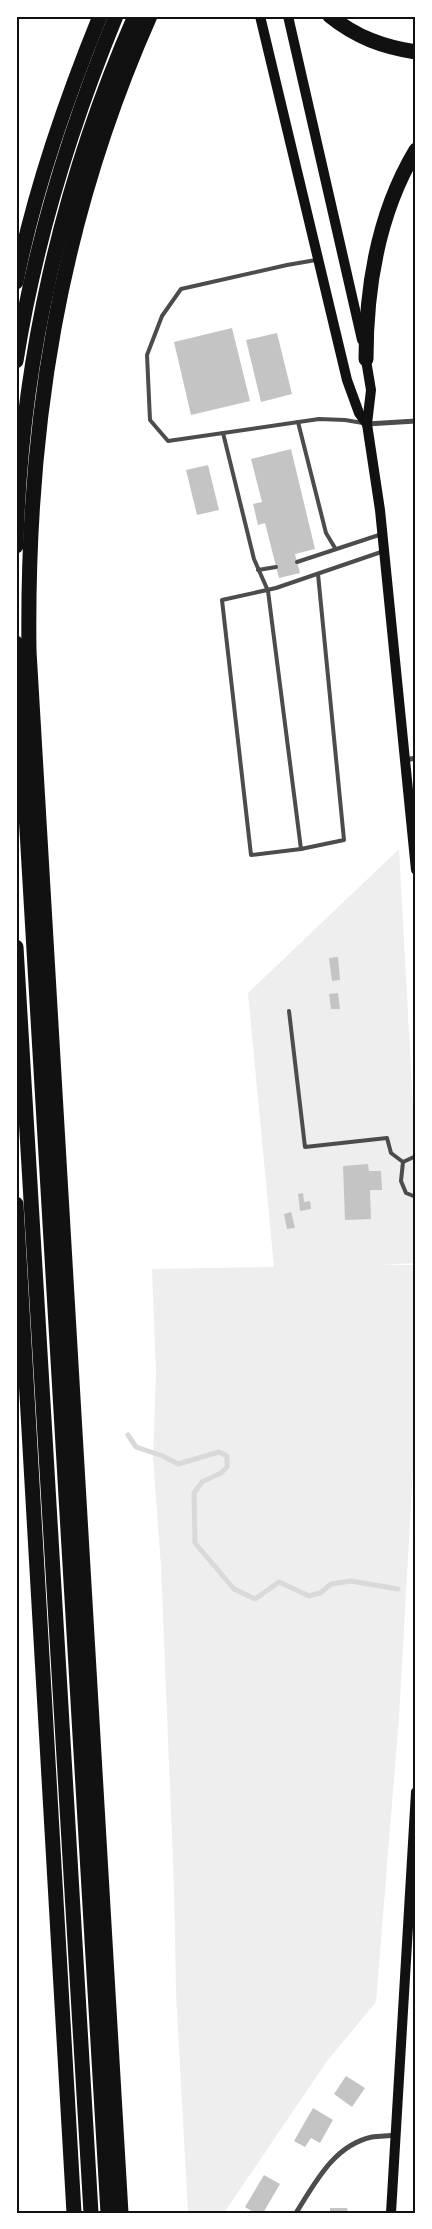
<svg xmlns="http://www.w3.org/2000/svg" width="432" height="2229" font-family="Raleway,sans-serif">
  <rect width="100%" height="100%" fill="#fff"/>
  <polygon fill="#eee" points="399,849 416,1160 416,1263 380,1265 416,1265 414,1452 399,1717 376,2002 327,2061 224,2213 188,2213 176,1993 174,1887 161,1566 153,1458 156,1373 152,1269 274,1267 248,993"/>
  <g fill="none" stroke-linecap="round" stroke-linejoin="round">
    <polyline stroke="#d9d9d9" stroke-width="5" points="128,1435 136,1447 163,1456 178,1464 219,1452 227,1456 227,1467 221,1473 202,1482 194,1493 195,1543 234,1589 255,1599 279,1582 309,1596 320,1593 331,1584 351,1581 398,1589"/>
  </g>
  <g fill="#c4c4c4">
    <polygon points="232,328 250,401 191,415 174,342"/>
    <polygon points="277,333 292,394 261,402 246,340"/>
    <polygon points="291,449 315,549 295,554 300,573 279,578 265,523 258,525 253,504 262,502 251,459"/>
    <polygon points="208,465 219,510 197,515 186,470"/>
    <polygon points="338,957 340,980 332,981 329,958"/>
    <polygon points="338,993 340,1009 331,1009 329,994"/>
    <polygon points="368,1164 369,1171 381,1171 382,1190 370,1190 371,1219 345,1220 343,1166"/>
    <polygon points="303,1193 304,1202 310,1201 311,1209 300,1211 298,1194"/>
    <polygon points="291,1212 295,1228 287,1229 284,1214"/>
    <polygon points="346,2076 365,2088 352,2107 334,2094"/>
    <polygon points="313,2108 333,2120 320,2143 311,2138 305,2147 294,2141"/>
    <polygon points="264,2175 280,2184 263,2213 255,2213 245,2207"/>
    <polygon points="330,2208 347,2208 348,2213 330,2213"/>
  </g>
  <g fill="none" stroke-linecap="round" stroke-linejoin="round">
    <g stroke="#4c4c4c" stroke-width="4">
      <polyline points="316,260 287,265 181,289 162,316 147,355 150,420 168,441 319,419 345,420 363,423"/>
      <polyline points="298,422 326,533 335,548"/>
      <polyline points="223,433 254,559 268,591 301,849 251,855 222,600 276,588 384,551"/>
      <polyline points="297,562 382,534"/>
      <polyline points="258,570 276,567"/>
      <polyline points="301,849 344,840 318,574"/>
      <polyline points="289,1011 305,1147 387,1138 391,1153 403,1162"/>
      <polyline points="416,1156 403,1162 401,1181 406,1193 416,1197"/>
    </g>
    <g stroke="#4c4c4c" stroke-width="5">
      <polyline points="367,424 416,421"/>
      <polyline points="405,760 416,758"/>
      <path d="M296,2213C315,2183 334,2145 372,2137C380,2136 388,2136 396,2135"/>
    </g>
    <g stroke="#111" stroke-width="10">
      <polyline points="260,16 347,380 359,413 367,424"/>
      <polyline points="288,16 362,340"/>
      <polyline points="365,354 371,390 367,424 380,510 416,870"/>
      <polyline points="391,2213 416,1792"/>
    </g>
    <g stroke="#111" stroke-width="15">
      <path d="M330,16C356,37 383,47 416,52"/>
      <path d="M16,282C34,191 65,102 100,16"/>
      <path d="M366,359C366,285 378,213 416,150"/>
      <path d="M16,361C35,242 70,128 116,16"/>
      <path d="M16,546C20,365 62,182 135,16"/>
      <polyline points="16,643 108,2213"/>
      <polyline points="16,947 91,2213"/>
      <polyline points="16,1204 74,2213"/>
      <path d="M121,2213L29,651C26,428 59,221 150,16"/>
    </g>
  </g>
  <rect width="432" height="2229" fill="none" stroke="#ffffff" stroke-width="35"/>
  <rect x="18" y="18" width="396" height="2194" fill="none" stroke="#111" stroke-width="2"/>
</svg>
